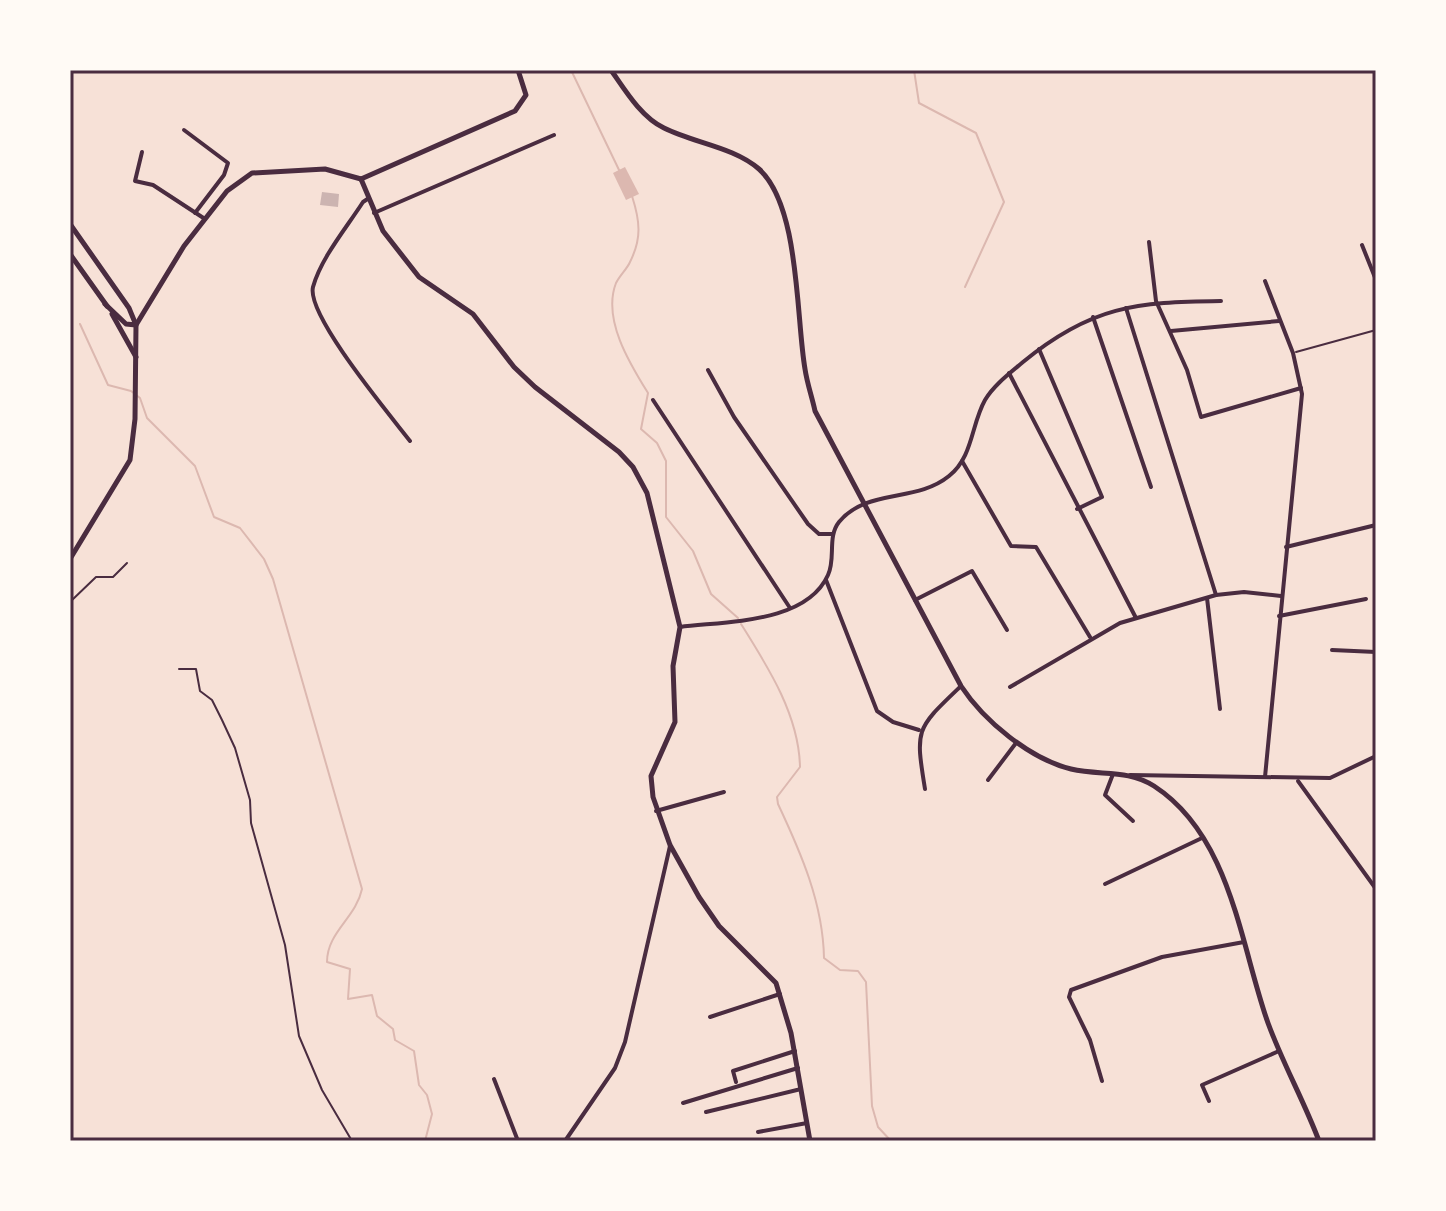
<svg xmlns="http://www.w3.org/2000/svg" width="1446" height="1211" font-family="'PT Sans Narrow',sans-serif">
  <rect width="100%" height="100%" fill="#f7e1d7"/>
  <polygon fill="#dcb8b0" points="625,167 639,194 626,200 613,173"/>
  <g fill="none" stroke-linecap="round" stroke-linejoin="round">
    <g stroke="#dcb8b0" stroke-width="2">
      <polyline points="571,70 620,172"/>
      <polyline points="914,70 919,103 976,133 1004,202 965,287"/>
      <path d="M632,196C640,221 642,238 630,262C627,269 620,275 616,283C602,319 630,364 648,393L641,429L657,443L666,461V517L693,551L711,594L738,618"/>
      <path d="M80,324L108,385L131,391L140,398L147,418L195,466L214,517L240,528L264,559L273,579L362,889C356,918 327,932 327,962L350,969L348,999L372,995L377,1016L393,1029L395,1040L414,1051L419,1085L427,1095L432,1114L425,1141"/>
      <path d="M741,624C768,667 799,715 800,767L777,797L778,804C801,853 823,903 824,958L840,970L858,971L866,982L872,1106L878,1127L891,1141"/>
    </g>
  </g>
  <polygon fill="#ccb4b1" points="322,192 339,194 338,207 320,205"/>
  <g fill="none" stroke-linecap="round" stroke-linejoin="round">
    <g stroke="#4a2c40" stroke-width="2">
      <polyline points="1296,352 1376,330"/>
      <polyline points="70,602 96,577 113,577 127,563"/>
      <polyline points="179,669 196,669 200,691 212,700 222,720 235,748 250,800 251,823 285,945 299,1036 322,1090 352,1141"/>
    </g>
    <g stroke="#4a2c40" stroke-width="4">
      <polyline points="184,130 228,163 224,175 195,213"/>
      <polyline points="142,152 135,181 153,185 205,219"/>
      <path d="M369,198L363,202C347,227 321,258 313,287C306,315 390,415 410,441"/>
      <polyline points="374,213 554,135"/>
      <polyline points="1149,242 1156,301 1187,370 1201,417 1301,388"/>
      <polyline points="1362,245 1376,280"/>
      <polyline points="1265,281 1293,353 1302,394 1265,777"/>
      <polyline points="1126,308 1216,595"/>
      <polyline points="1093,317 1151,487"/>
      <polyline points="1171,331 1279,321"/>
      <polyline points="1039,349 1102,497 1077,509"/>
      <polyline points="708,370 734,417 808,524 819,534 833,534"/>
      <polyline points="1009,373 1136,618"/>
      <polyline points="653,400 790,608"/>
      <polyline points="962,461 1011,546 1036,547 1090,637"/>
      <polyline points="1286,547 1376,525"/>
      <polyline points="826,580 877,711 893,722 919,730"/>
      <polyline points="1207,598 1220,709"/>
      <polyline points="915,600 972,571 1007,630"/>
      <polyline points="1279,616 1366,599"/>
      <path d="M680,627C725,621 806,624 828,575C836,558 827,537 839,522C867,488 916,503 949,476C973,457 971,425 985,400C994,385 1010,373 1023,362C1091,306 1136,302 1221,301"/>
      <polyline points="1332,650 1376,652"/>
      <polyline points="1010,687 1120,623 1216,595 1244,592 1281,596"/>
      <polyline points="1113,774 1105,795 1133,821"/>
      <polyline points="1130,775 1330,778 1376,756"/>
      <polyline points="988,780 1016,743"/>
      <polyline points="1298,781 1376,889"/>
      <path d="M925,789C915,728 916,729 961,686"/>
      <polyline points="656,811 724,792"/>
      <polyline points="1105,884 1202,838"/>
      <polyline points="710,1017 780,994"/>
      <polyline points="494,1079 518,1141"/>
      <polyline points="1102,1081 1090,1040 1069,997 1071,990 1162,957 1244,942"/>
      <polyline points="736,1082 733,1071 795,1051"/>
      <polyline points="1209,1101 1202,1085 1279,1051"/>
      <polyline points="683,1103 798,1068"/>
      <polyline points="706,1112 801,1089"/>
      <polyline points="758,1132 807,1123"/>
      <polyline points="565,1141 615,1068 625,1042 670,846"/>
    </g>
    <g stroke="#4a2c40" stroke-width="5">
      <path d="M611,70C625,90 641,117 664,128C694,143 734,147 759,169C800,206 796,318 805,369C807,383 812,397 815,411L961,686C984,721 1030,759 1071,769C1101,776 1127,769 1154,786C1231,836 1240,944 1268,1023C1283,1064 1304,1101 1319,1141"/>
      <polyline points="361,179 383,231 419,277 473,314 514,367 535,387 619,452 633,467 647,493 680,627 673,666 675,722 651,776 653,797 670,845 699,897 719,926 776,983 791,1033 810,1141"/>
      <polyline points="361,179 515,111 526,95 518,70"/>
      <polyline points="70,559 130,460 135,419 136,325 184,246 227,191 252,173 325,169 361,179"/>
    </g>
    <g stroke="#4a2c40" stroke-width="5">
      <polyline points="70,224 129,308 136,325 126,324 105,304"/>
      <polyline points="70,254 107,306"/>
      <polyline points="112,314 136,357"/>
    </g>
  </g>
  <rect width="1446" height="1211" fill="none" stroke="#fffaf5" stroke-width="144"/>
  <rect x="72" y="72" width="1302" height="1067" fill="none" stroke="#4a2c40" stroke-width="3"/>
</svg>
